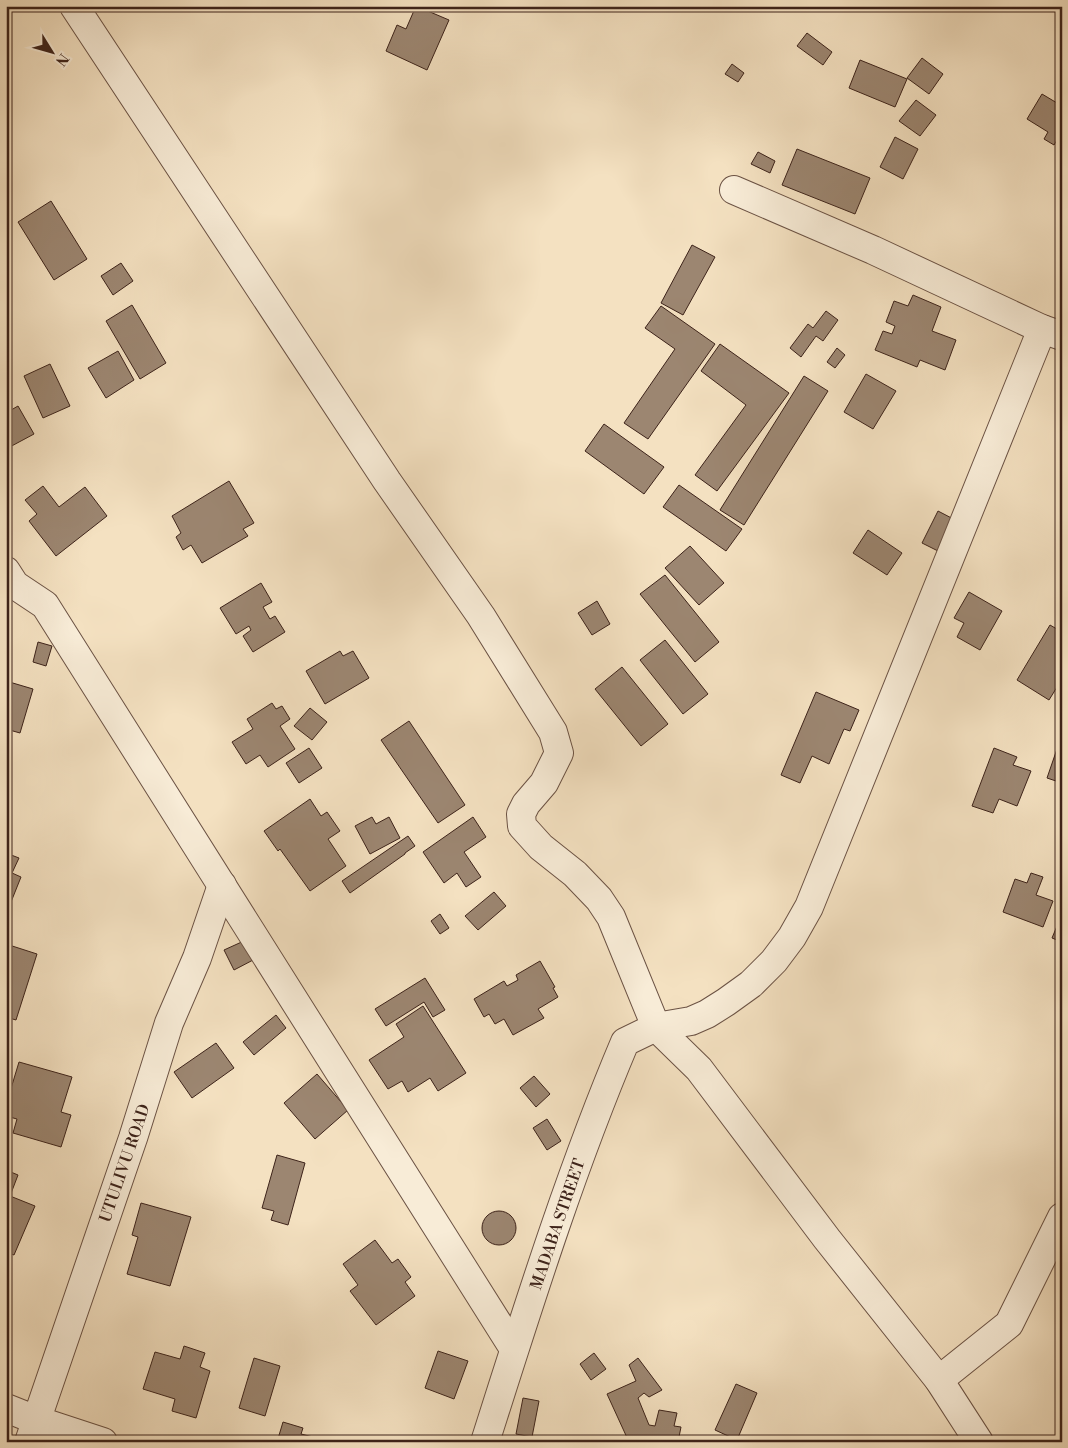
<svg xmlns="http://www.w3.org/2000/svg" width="1068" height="1448" font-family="'Libre Bodoni',serif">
  <rect width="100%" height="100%" fill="#f4e1c1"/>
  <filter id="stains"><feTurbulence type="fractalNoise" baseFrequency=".004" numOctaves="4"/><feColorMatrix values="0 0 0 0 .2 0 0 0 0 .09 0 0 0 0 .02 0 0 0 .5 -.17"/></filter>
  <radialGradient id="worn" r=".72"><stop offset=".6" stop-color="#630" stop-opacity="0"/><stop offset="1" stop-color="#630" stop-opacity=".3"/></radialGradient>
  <g fill="#9c8671" stroke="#3d231a">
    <polygon points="416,6 449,20 427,70 386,51 397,25 406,29"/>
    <polygon points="807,33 832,52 823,65 797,46"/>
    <polygon points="922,58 943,74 929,94 907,78"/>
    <polygon points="860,60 907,79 895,107 849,88"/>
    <polygon points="732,64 744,73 738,82 725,74"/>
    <polygon points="1042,94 1062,106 1059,113 1062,115 1062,132 1054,145 1044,139 1048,132 1027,119"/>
    <polygon points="916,100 936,115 920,136 899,121"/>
    <polygon points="895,137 918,149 903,179 880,167"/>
    <polygon points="797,149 870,178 855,214 782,185"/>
    <polygon points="758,152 775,161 770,173 751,164"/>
    <polygon points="51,201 87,259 54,280 18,222"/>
    <polygon points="692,245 715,257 683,315 661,303"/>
    <polygon points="121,263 133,281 113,295 101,276"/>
    <polygon points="913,295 941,307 932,331 956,340 945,370 920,360 917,367 875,350 883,331 892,334 895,326 886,322 894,301 908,306"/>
    <polygon points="132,305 166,363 140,379 106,321"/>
    <polygon points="661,306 715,344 648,439 624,423 675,349 645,328"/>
    <polygon points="826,311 838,320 823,341 816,336 801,357 790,348 808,324 813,328"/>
    <polygon points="720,344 789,393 717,491 695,475 746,405 701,371"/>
    <polygon points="837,348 845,355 835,368 827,362"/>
    <polygon points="118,351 134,380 106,398 88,368"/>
    <polygon points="50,364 70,406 43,418 24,376"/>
    <polygon points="866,374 896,391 873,429 844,412"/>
    <polygon points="804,376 828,391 744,525 720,510"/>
    <polygon points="18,406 34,434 6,449 6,413"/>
    <polygon points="604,424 664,467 644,494 585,451"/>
    <polygon points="229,481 254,523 243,529 248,536 202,563 191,545 183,550 176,537 181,533 172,516"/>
    <polygon points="679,485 742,529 726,551 663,507"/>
    <polygon points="43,486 59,507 85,487 107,516 56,556 29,521 37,514 25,500"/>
    <polygon points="938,511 961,523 946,555 922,543"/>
    <polygon points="868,530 902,553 887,575 853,553"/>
    <polygon points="690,546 724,583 699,605 665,568"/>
    <polygon points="665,575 719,642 695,662 640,594"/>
    <polygon points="261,583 272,602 263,607 270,619 275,616 285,632 253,652 243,636 251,630 249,626 236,634 220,608"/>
    <polygon points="969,592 1002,611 980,650 957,637 964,623 954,618"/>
    <polygon points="597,601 610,624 592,635 578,613"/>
    <polygon points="1050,625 1062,632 1062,679 1049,700 1017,680"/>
    <polygon points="665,640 708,694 683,714 640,660"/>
    <polygon points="38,642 52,646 46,666 33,662"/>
    <polygon points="340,651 343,656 353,651 369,678 325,704 306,671"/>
    <polygon points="622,667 668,724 641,746 595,689"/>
    <polygon points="6,681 33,689 20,733 6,729"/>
    <polygon points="816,692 859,710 850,731 844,729 829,764 812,756 800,783 781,775"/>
    <polygon points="272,703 276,709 282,706 290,719 280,726 295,749 268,767 260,755 246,764 232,742 253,729 247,719"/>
    <polygon points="310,708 327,722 312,740 294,726"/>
    <polygon points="409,721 465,805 438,823 381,740"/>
    <polygon points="309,748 322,768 299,783 286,763"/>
    <polygon points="994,748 1017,757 1013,765 1031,771 1017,806 999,799 993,813 972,806"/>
    <polygon points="1057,749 1062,751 1062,783 1047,778"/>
    <polygon points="310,799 321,816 327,812 340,831 328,839 346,866 310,891 280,849 278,851 264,831"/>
    <polygon points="372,817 376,824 389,817 400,838 370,854 355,826"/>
    <polygon points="473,817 486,837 464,852 481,877 466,887 457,873 444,883 423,852"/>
    <polygon points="408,836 415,846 405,853 405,854 350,893 342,881"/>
    <polygon points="6,853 19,858 12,873 21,877 9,907 6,906"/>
    <polygon points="1031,873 1043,877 1036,895 1053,901 1043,927 1003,912 1015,879 1027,883"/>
    <polygon points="494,892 506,906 478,930 465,916"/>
    <polygon points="440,914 449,928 440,934 431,921"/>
    <polygon points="1062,914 1062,942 1052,938"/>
    <polygon points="246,940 255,959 234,970 224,950"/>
    <polygon points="6,944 37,954 16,1020 6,1017"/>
    <polygon points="540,961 555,987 553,988 558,997 538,1009 544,1018 513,1035 504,1019 495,1024 489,1014 484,1017 474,999 504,981 507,986 518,980 516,975"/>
    <polygon points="425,978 445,1010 433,1017 424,1002 386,1026 375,1009"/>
    <polygon points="423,1006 466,1073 438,1091 430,1078 408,1092 402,1081 388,1089 369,1060 404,1037 396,1024"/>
    <polygon points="276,1015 286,1028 254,1055 243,1042"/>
    <polygon points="216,1043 234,1068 192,1098 174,1072"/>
    <polygon points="19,1062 72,1077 61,1112 71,1115 61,1147 13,1133 17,1119 6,1116 6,1105"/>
    <polygon points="317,1074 348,1110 315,1139 284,1103"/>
    <polygon points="534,1076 550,1094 536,1107 520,1088"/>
    <polygon points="547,1119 561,1141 547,1150 533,1128"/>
    <polygon points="277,1155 305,1163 288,1225 271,1220 274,1211 262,1208"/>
    <polygon points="6,1170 18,1175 10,1196 35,1206 14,1255 6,1252"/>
    <polygon points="141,1203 191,1217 170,1286 127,1274 138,1237 132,1235"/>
    <circle cx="499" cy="1228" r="17"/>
    <polygon points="375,1240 392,1263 398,1259 411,1277 405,1282 415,1296 376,1325 350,1291 358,1285 343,1264"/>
    <polygon points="184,1346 205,1353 200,1367 210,1371 196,1418 172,1411 175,1399 143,1389 155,1352 180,1359"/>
    <polygon points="438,1351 468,1361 454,1399 425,1388"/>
    <polygon points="594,1353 606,1369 591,1380 580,1364"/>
    <polygon points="254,1358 280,1366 265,1416 239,1408"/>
    <polygon points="638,1358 662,1390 649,1397 644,1393 638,1398 649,1425 655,1426 659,1410 677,1413 674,1426 681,1427 678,1442 629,1442 607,1394 636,1381 629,1365"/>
    <polygon points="736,1384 757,1393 737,1440 715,1430"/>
    <polygon points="523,1398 539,1401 532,1437 516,1434"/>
    <polygon points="283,1422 303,1428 301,1434 313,1437 312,1442 277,1442"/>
  </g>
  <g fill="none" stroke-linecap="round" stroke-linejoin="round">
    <g stroke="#6b5244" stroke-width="30">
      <g id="minor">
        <polyline points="74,6 387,481 481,616 553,732 559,753 544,783 526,804 521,814 522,826 541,847 575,874 599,899 611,917 656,1027 699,1069 827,1239 939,1380 979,1442"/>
        <polyline points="734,190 873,250 1042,329 1062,336"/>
        <polyline points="6,571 15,585 45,605 514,1349"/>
        <polyline points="939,1380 1009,1324 1062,1217"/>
        <polyline points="6,1408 36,1420 103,1442"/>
        <polyline points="29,1442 133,1138 169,1023 197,958 222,885"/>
        <path d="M485,1442C528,1307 570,1172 625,1042L656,1027L691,1021L707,1014L726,1002L751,984L774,961L792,937L809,907L1042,329"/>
      </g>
    </g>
    <use href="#minor" stroke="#f8ecd7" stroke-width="28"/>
  </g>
  <g text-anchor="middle" stroke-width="4.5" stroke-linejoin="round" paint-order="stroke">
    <g font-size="16" fill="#3d231a" stroke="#f8ecd7">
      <text transform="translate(124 1163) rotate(-71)" y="6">UTULIVU ROAD</text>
      <text transform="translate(557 1224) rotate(-71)" y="6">MADABA STREET</text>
    </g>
  </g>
  <rect width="1068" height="1448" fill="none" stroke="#f4e1c1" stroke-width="25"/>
  <rect x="8" y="8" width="1053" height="1433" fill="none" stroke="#3d231a" stroke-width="2.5"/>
  <rect x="12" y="12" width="1043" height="1423" fill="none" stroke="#3d231a"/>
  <g transform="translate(52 52) rotate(127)" stroke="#f8ecd7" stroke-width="4" paint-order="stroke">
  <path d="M0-4L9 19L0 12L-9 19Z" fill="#3d231a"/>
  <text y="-8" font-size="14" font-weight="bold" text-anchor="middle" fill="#3d231a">N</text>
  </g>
  <rect width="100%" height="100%" filter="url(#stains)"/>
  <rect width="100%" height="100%" fill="url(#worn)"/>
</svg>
